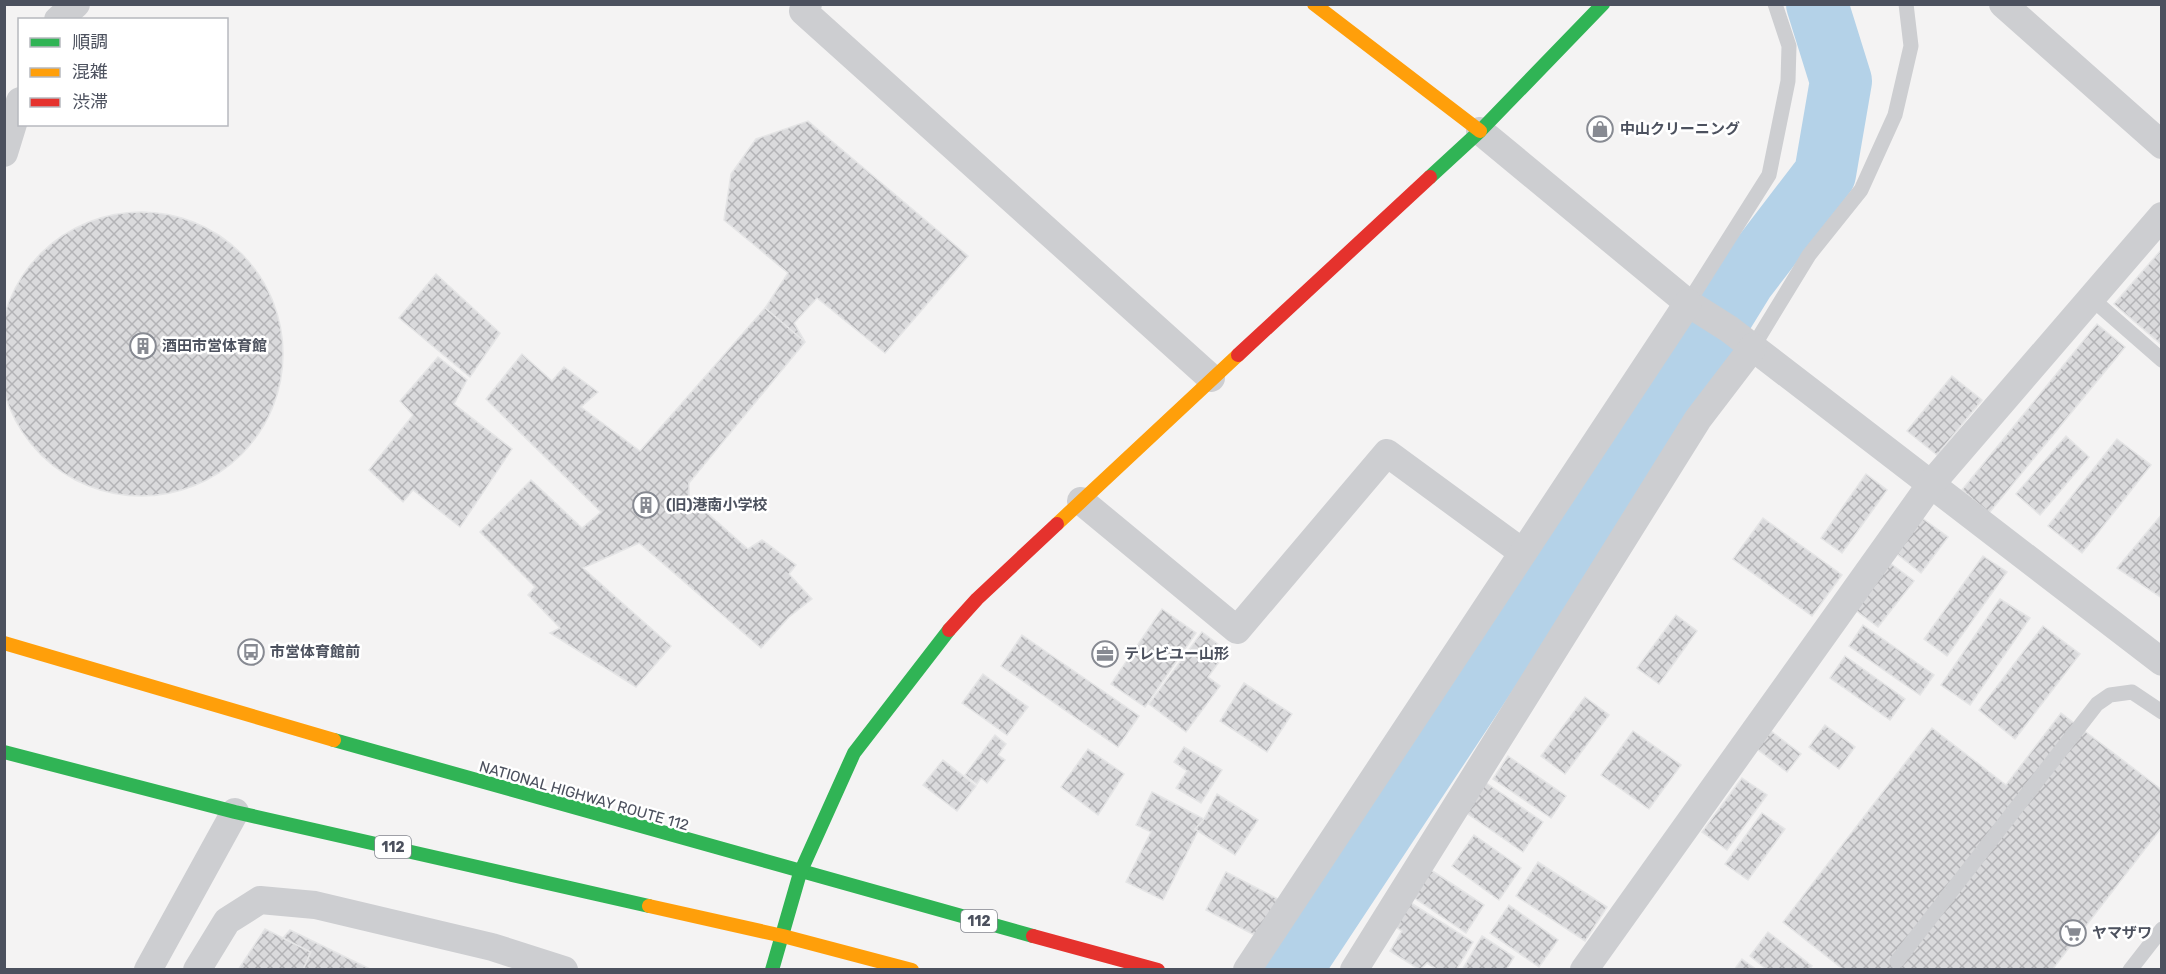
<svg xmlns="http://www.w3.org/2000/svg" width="2166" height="974" font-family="Rubik,'Noto Sans JP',sans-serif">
  <defs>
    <pattern id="building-cross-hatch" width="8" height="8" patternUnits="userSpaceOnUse" patternTransform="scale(1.5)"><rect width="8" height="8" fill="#dadadc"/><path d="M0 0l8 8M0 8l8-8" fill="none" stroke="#b3b3b6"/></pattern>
  </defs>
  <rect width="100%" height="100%" fill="#f4f3f3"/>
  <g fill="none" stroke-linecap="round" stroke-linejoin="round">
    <polyline stroke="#b4d2e8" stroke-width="62" points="1291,970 1707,340 1744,280 1825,174 1841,81 1817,4"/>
  </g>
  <g fill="url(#building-cross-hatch)" stroke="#e5e5e6" stroke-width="1.5">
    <polygon points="808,121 968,256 885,353 817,298 794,323 805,342 765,308 788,273 724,220 731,174 756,139"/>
    <circle cx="141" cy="354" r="142"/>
    <polygon points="2162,249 2162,345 2114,304"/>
    <polygon points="436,274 500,333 470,377 399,318"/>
    <polygon points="765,308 805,342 689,483 689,497 748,549 762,540 796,565 789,574 812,599 789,617 761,648 639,543 583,568 671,646 636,687 550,633 560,628 528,595 535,587 480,532 531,480 582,528 601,512 486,399 522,354 552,381 564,367 598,392 581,407 640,451"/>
    <polygon points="2097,324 2125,347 1989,513 1962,490"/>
    <polygon points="438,357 467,380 454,404 512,449 460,527 413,490 403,502 369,470 413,415 400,401"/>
    <polygon points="1952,376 1982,400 1937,455 1907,431"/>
    <polygon points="2066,436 2089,457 2040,515 2016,494"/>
    <polygon points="2117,439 2151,465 2082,553 2048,526"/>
    <polygon points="1866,474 1887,490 1842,553 1821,538"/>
    <polygon points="2162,514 2162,598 2117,568"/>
    <polygon points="1763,518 1842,575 1812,616 1733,559"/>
    <polygon points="1922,518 1948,537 1921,573 1896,553"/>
    <polygon points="1983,556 2007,572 1947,656 1924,639"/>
    <polygon points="1890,563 1914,581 1878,627 1854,609"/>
    <polygon points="2000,599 2030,618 1970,705 1941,685"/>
    <polygon points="1162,609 1196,633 1145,707 1111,684"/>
    <polygon points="1676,615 1697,631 1659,684 1637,668"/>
    <polygon points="1863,625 1934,675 1920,695 1849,646"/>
    <polygon points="2043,626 2080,654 2015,739 1979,710"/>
    <polygon points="1202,632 1227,651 1208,677 1220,686 1186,732 1149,704"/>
    <polygon points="1022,635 1139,716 1118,747 1001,666"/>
    <polygon points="1845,656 1905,699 1890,720 1830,678"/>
    <polygon points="983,674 1028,707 1007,735 962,703"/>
    <polygon points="1244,683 1292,714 1267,752 1220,721"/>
    <polygon points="1585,697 1609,715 1565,774 1541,756"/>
    <polygon points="2061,713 2162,790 2162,827 2052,970 1844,970 1783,922 1932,728 2006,785"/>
    <polygon points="1825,725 1855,747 1839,769 1809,747"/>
    <polygon points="1633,731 1681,765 1649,809 1601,775"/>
    <polygon points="1771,731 1801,754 1787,772 1757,749"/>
    <polygon points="995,735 1006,744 998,755 1005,760 987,783 981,778 977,784 965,775"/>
    <polygon points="1184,747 1222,770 1201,803 1176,788 1187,771 1174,762"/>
    <polygon points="1088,749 1124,774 1098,815 1061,787"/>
    <polygon points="1508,756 1566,796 1551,818 1493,779"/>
    <polygon points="943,760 976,786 957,811 923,785"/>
    <polygon points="1742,778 1767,795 1727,850 1702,832"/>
    <polygon points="1485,782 1543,822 1523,852 1465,812"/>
    <polygon points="1152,792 1204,819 1163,900 1126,882 1151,832 1136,825"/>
    <polygon points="1217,794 1258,820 1235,855 1195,829 1204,819"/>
    <polygon points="1762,813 1785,829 1748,880 1725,864"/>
    <polygon points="1474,835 1521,868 1499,900 1452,866"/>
    <polygon points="1538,862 1607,907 1585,941 1516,896"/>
    <polygon points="1431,870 1484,905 1466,933 1413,897"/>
    <polygon points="1226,872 1280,900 1260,938 1206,910"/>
    <polygon points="1403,898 1473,942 1456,970 1438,970 1427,963 1420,970 1390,951 1402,931 1388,922"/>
    <polygon points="1509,905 1558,940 1539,967 1490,933"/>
    <polygon points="265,929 311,952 303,970 238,970"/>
    <polygon points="290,930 372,970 303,970 311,952 283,938"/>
    <polygon points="1768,932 1812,966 1809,970 1767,970 1750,956"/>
    <polygon points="1482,936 1514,957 1506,970 1462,970"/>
    <polygon points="1742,959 1757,970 1734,970"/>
  </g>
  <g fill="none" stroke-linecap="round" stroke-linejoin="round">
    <g stroke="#cdced1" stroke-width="15">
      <polyline points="2091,298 2162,360"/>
      <polyline points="1688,303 1769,175 1788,81 1789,46 1775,4"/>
      <polyline points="1753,347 1809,255 1861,190 1895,115 1911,46 1906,4"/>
      <polyline points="1897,961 2097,704 2110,695 2132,692 2162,712"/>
      <polyline points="2130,970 2162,929"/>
    </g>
    <g stroke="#cdced1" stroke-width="28">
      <polyline points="808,4 803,11 1211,378"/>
      <polyline points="2003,4 2162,145"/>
      <polyline points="58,20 76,4"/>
      <polyline points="1480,131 1688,303 1729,329 2162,662"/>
      <polyline points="4,153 20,101"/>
      <polyline points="1081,501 1237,630 1387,453 1522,552"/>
      <polyline points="148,970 235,812"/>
      <polyline points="197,970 227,921 260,900 315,905 492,947 564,970"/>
      <polyline points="1247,970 1688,303"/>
      <polyline points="1354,970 1698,419 1753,347"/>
      <polyline points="1584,970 1931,484 2162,216"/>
    </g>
    <g stroke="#30b455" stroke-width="14">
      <polyline points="1430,177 1480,131 1603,4"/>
      <polyline points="334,740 1033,936"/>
      <polyline points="4,752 235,812 649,906"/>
      <polyline points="772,970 800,873 854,753 949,630"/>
    </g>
    <g stroke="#ff9f0a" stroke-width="14">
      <polyline points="1314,4 1480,131"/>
      <polyline points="1057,524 1238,355"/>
      <polyline points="4,643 334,740"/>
      <polyline points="649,906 783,936 912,970"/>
    </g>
    <g stroke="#e5322d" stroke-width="14">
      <polyline points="1238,355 1430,177"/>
      <polyline points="949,630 977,599 1057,524"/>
      <polyline points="1033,936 1158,970"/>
    </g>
  </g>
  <defs>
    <g id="shop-ring" transform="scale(1.35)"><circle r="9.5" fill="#fff" stroke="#878a92" stroke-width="1.5"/><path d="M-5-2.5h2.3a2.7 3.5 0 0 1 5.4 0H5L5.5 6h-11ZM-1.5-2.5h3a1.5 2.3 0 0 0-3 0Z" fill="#878a92"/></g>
    <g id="building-ring" transform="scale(1.35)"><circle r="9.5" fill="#fff" stroke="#878a92" stroke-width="1.5"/><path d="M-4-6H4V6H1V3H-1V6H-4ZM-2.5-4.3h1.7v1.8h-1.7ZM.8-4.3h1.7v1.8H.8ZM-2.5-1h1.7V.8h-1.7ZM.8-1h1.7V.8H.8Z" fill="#878a92"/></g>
    <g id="bus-ring" transform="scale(1.35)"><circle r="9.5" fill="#fff" stroke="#878a92" stroke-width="1.5"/><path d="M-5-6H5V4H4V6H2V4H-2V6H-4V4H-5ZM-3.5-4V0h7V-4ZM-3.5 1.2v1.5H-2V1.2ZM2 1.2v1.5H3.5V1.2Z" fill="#878a92"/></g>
    <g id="office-ring" transform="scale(1.35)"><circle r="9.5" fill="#fff" stroke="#878a92" stroke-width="1.5"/><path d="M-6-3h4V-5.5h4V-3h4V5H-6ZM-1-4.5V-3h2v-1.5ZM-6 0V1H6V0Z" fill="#878a92"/></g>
    <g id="supermarket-ring" transform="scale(1.35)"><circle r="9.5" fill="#fff" stroke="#878a92" stroke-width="1.5"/><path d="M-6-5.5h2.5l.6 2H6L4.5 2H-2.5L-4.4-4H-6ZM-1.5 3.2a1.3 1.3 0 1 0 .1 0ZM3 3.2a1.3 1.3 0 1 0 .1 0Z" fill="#878a92"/></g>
  </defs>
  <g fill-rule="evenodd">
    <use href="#shop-ring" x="1600" y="129"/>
    <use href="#building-ring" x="143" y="346"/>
    <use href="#building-ring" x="646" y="505"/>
    <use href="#bus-ring" x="251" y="652"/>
    <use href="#office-ring" x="1105" y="654"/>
    <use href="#supermarket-ring" x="2073" y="933"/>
  </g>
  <g text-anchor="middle" stroke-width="5" stroke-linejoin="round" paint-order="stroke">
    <g fill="#fff" stroke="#82858e" stroke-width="1.5">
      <rect x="375" y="836" width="36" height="22" rx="4.5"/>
      <rect x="961" y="910" width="36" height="22" rx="4.5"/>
    </g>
    <g font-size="14" font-weight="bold" fill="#4c515e">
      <text x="393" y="852">112</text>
      <text x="979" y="926">112</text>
    </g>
    <g font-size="15" font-weight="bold" fill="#4c515e" stroke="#fff" text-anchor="start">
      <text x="1620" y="134">中山クリーニング</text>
      <text x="162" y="351">酒田市営体育館</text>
      <text x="666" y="510">(旧)港南小学校</text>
      <text x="270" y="657">市営体育館前</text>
      <text x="1124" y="659">テレビユー山形</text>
      <text x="2092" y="938">ヤマザワ</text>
    </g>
    <g font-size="15" fill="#4c515e" stroke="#fff">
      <text transform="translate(584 796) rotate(16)" y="5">NATIONAL HIGHWAY ROUTE 112</text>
    </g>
  </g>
  <rect width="2166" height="974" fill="none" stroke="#4c515e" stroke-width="12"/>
  <rect x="18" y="18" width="210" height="108" fill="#ffffff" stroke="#b7b9bf" stroke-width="1.5"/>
  <rect x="30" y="38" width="30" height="9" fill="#30b455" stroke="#b7b9bf" stroke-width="1.5"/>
  <text x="72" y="48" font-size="18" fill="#4c515e">順調</text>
  <rect x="30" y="68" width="30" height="9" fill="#ff9f0a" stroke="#b7b9bf" stroke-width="1.5"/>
  <text x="72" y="78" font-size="18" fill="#4c515e">混雑</text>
  <rect x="30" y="98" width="30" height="9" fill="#e5322d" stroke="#b7b9bf" stroke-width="1.5"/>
  <text x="72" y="108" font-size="18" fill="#4c515e">渋滞</text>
</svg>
